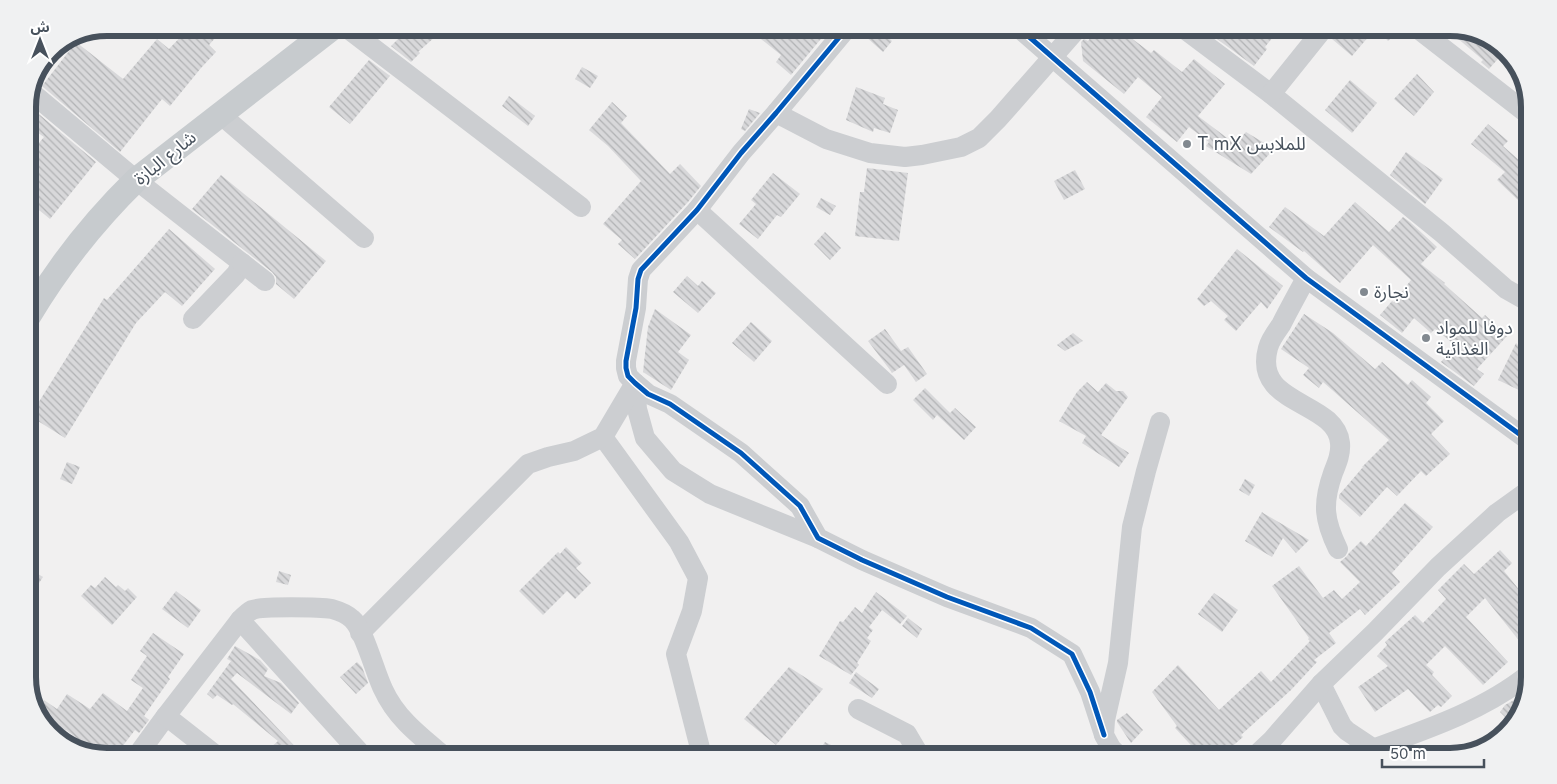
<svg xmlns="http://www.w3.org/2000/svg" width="1557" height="784" font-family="Inter,'Noto Sans Arabic',sans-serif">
  <defs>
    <pattern id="building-back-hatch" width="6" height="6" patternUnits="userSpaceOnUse" patternTransform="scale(1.25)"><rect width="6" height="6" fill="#d8d8da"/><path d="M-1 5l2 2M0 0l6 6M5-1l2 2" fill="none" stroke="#b1b2b4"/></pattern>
  </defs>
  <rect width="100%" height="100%" fill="#f1f0f0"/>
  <g fill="url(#building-back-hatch)">
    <polygon points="189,28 205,28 216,37 209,45 216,52 201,68 170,106 162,99 120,152 42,86 76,42 123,79 157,39 169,49"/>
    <polygon points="414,28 445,28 418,52 420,53 411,62 391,46 402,35 403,37"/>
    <polygon points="771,28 830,28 791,75 776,62 781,55 761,39"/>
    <polygon points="873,28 877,28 892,41 883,52 865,36"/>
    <polygon points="1098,28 1118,28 1151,53 1154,50 1182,72 1194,59 1225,84 1198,116 1235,144 1246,132 1274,149 1251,174 1206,146 1209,142 1189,127 1177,142 1146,117 1162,97 1138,77 1124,94 1083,61 1081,42 1084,39 1088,41"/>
    <polygon points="1202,28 1280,28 1265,47 1267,49 1254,66"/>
    <polygon points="1341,28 1401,28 1388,41 1376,28 1352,56 1332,39"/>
    <polygon points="1462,30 1470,32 1491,50 1496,45 1504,52 1489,69 1481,62 1483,60 1456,37"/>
    <polygon points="369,60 390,76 350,124 329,107"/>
    <polygon points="582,67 598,76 590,88 575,79"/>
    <polygon points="1417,74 1434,92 1414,116 1394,99"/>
    <polygon points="1350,80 1377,103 1352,133 1325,110"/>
    <polygon points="856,87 885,98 883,104 898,110 890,133 874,128 873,132 846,120"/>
    <polygon points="509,96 535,116 528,126 502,106"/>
    <polygon points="612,102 627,116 621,123 670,174 680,164 701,186 688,202 635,259 618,244 622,240 603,224 641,181 608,146 589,130"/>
    <polygon points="28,105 96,162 50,219 28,201 28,156 44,137 28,126"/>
    <polygon points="749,109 760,113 745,131 741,129"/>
    <polygon points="1488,124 1508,141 1503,146 1529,169 1529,191 1520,202 1497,180 1505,172 1471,144"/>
    <polygon points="1406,152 1443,179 1425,204 1390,175"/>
    <polygon points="867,168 908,173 899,241 855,236 860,192 864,192"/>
    <polygon points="1075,170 1085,189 1064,200 1054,181"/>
    <polygon points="773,173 800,194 781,217 777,215 758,239 739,224 756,204 751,200"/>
    <polygon points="221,175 326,261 294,299 276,284 276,277 272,272 192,209"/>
    <polygon points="821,198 836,206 830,215 816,207"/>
    <polygon points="1355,202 1389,232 1403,217 1410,222 1437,247 1421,264 1445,283 1444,284 1482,318 1485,315 1507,336 1477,369 1484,374 1474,386 1441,362 1455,345 1435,329 1431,333 1414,318 1402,333 1380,315 1392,301 1394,302 1411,280 1373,245 1340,283 1304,251 1303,252 1269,227 1285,207 1324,236"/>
    <polygon points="169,229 215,269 182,306 165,292 136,323 65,438 30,416 104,298 107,300"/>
    <polygon points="825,232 841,248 830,260 814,244"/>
    <polygon points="1237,249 1283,286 1267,309 1261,302 1236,331 1224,320 1228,316 1211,301 1204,306 1197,299"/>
    <polygon points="687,276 698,286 702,281 716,293 698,313 673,292"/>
    <polygon points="655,309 691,335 678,352 689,360 671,390 643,372 648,327"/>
    <polygon points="1304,314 1333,333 1375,369 1382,362 1408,385 1412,380 1431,397 1426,403 1444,421 1431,434 1450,454 1426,476 1421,471 1397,496 1387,487 1360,517 1339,498 1339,495 1363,467 1362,467 1389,440 1323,382 1319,388 1303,375 1309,368 1281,349"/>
    <polygon points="1529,321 1529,395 1498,380 1516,343 1519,346"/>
    <polygon points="751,322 772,341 754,362 732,343"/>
    <polygon points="885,329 901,351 908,347 927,374 916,382 904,365 892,373 890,370 868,341"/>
    <polygon points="1073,333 1083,341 1065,351 1057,345"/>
    <polygon points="1087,382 1098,392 1106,383 1116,391 1123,391 1128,397 1101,435 1129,453 1119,467 1082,443 1086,436 1059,421 1077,392"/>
    <polygon points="925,388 950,413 955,408 976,427 964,440 937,415 933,420 913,400"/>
    <polygon points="67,462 80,467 72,484 60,479"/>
    <polygon points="1245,479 1255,485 1249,496 1239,490"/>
    <polygon points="1405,503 1433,527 1392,573 1400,582 1365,615 1360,609 1329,633 1336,643 1314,660 1317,662 1291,690 1241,735 1243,737 1221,756 1201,756 1175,728 1177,726 1152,692 1178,665 1219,710 1261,671 1271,682 1310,641 1308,639 1309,638 1272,586 1299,566 1323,598 1334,590 1342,599 1360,582 1340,562 1347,556 1349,553 1361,541 1366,546"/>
    <polygon points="1262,512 1263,513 1309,540 1296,553 1283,538 1272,557 1245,541"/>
    <polygon points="566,547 582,563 576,568 591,583 575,599 567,591 543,615 519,591 558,552 560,554"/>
    <polygon points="1500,550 1512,563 1504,571 1529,602 1529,653 1485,598 1466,617 1508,662 1483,685 1445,646 1426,665 1434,672 1432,675 1452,696 1441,707 1438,705 1430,712 1408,689 1375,712 1358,687 1388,666 1377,656 1387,645 1385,642 1415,615 1423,623 1446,599 1438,590 1464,564 1474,574"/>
    <polygon points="28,568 43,577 28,600"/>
    <polygon points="279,571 291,575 288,585 276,582"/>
    <polygon points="105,577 116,587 118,585 125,591 128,588 137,597 112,625 81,596 91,585 95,588"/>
    <polygon points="176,591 201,610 188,628 162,609"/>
    <polygon points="876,592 907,616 900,624 882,610 869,627 873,630 867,638 871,641 857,663 859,665 851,675 819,656 840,621 843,622 855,607 862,613"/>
    <polygon points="1214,593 1238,610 1222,632 1198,614"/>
    <polygon points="908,618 922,629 917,638 902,626"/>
    <polygon points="153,633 184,654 168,677 170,679 144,716 149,720 139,733 135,730 115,756 98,754 66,730 65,733 56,727 53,732 41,721 37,710 44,700 57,709 67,694 90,709 103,693 127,711 143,688 131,680 147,656 140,651"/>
    <polygon points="235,646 260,660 268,669 264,676 281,683 299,703 291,714 237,673 231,679 304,756 261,756 278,741 233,704 232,705 217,695 213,699 207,694 231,661 227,659"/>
    <polygon points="357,662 362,667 368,683 356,694 340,677"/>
    <polygon points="789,667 823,689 776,745 744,719"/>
    <polygon points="856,672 879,689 872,698 849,683"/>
    <polygon points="1514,700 1522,707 1521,712 1511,723 1500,712 1505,705"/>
    <polygon points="1127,713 1143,730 1131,743 1117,722 1117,720"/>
    <polygon points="825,742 854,756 816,756"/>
  </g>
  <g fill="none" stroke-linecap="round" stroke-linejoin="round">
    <g stroke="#ccced1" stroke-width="20">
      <polyline points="347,28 581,207"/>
      <polyline points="847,28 776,113 741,153 697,210 641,270 638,279 636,308 626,361 626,368 628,376 635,383 648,394 670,404 741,453 800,506 818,538 862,560 947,597 1031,628 1072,654 1090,692 1104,735"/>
      <polyline points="1019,28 1306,278 1529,441"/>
      <polyline points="1183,28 1271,94 1442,233 1506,289 1529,302"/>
      <polyline points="1417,28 1529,115"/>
      <polyline points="32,93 136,180 242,263 236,274 193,319"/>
      <polyline points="1271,94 1324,28"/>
      <polyline points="776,113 826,139 870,153 905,157 922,155 961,147 979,138 998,119 1078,28"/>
      <polyline points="220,114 364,238"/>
      <polyline points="697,210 887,384"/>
      <polyline points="242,263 265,281"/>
      <path d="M1306,278C1298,293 1289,309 1281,325C1276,332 1270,340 1268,348C1252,406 1336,400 1340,443C1341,454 1337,463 1333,473C1322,504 1324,520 1338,549"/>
      <polyline points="635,383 637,409 645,438 673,471 710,494 818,538"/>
      <polyline points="603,437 679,542 698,578 692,611 676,654 702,756"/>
      <polyline points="240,620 363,756"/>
      <polyline points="360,633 528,464 548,457 574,451 603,437 635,383"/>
      <polyline points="1321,684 1342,726 1347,731 1374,749"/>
      <polyline points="858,709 907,734 920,756"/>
      <polyline points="138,756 139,753 166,716"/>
      <path d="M217,756L166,716L240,620C243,617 248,612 252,610C261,606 321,607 332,609C339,611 347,614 352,619C364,629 375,673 383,689C396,718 420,736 444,756"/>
      <polyline points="1119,756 1111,748 1104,735 1105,720 1118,663 1132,527 1146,471 1160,422"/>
      <polyline points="1255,756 1272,740 1321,684 1375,632 1438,567 1497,513 1529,490"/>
      <path d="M1353,756C1412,734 1480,714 1529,674"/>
    </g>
    <path stroke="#c7cbce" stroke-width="25" d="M28,317C58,267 94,221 136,180L332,28"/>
    <g stroke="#fff" stroke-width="8">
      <g id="cycleway">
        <polyline points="847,28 776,113 741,153 697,210 641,270 638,279 636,308 626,361 626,368 628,376 635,383 648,394 670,404 741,453 800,506 818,538 862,560 947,597 1031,628 1072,654 1090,692 1104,735"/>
        <polyline points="1019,28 1306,278 1529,441"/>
      </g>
    </g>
    <use href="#cycleway" stroke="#0057b8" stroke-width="5"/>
  </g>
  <g fill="#828990" stroke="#fff" stroke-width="2">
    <circle cx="1187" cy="144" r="5"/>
    <circle cx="1364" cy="292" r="5"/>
    <circle cx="1426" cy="338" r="5"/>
  </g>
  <g text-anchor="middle" stroke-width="4" stroke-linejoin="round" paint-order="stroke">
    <g font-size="18" fill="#47515c" stroke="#fff" text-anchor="start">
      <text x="1197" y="150">T mX للملابس</text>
      <text x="1374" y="298">نجارة</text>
      <text x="1436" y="334">دوفا للمواد<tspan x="1436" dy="21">الغذائية</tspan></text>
    </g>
    <g font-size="18" fill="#47515c" stroke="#fff">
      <text transform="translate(165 158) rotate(-39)" y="6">شارع البازة</text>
    </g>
  </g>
  <path d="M0 0H1557V784H0ZM107 36H1450A71 71 0 0 1 1521 107V677A71 71 0 0 1 1450 748H107A71 71 0 0 1 36 677V107A71 71 0 0 1 107 36Z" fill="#f0f1f2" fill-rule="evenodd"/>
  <path fill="none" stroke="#47515c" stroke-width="6" d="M107 36H1450A71 71 0 0 1 1521 107V677A71 71 0 0 1 1450 748H107A71 71 0 0 1 36 677V107A71 71 0 0 1 107 36Z"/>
  <g transform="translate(40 40)" stroke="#ffffff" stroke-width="4" paint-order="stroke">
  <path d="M0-4L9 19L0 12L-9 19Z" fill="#47515c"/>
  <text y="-8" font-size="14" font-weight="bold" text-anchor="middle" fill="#47515c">ش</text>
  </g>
  <path d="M1382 759v8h102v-8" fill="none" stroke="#47515c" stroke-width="2.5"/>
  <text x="1390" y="759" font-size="15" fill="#47515c" stroke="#ffffff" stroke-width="4" paint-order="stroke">50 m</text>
</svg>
